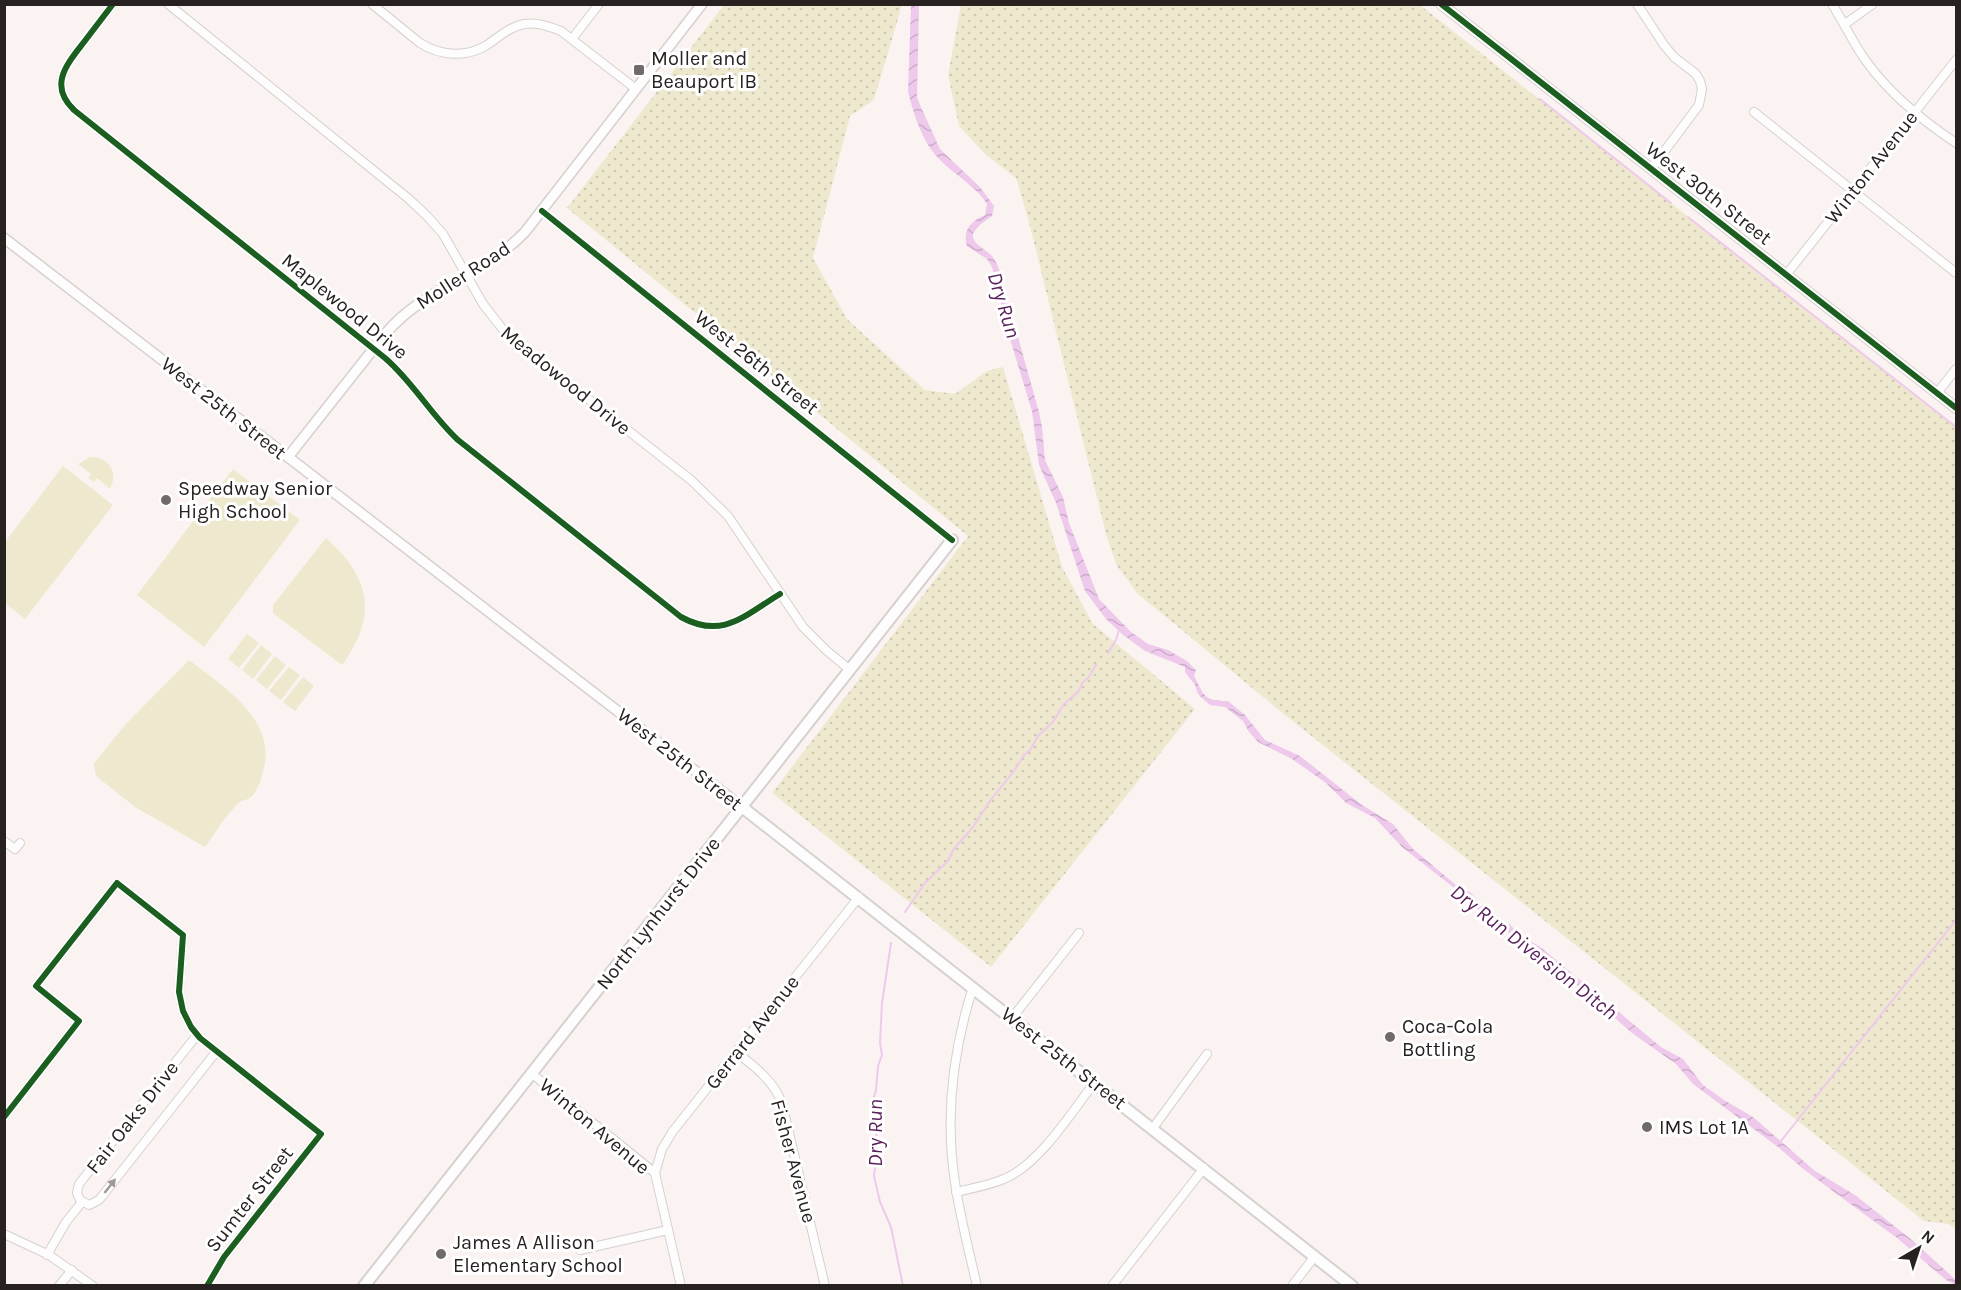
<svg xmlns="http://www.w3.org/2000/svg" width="1961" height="1290" font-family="Karla,sans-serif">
  <defs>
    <pattern id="grass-dots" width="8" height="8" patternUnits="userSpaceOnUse" patternTransform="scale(1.5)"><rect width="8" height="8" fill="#eee9ce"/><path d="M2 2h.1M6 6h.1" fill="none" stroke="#ccc8b1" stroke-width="1.8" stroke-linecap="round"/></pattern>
    <pattern id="water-waves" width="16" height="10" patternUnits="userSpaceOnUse" patternTransform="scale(1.5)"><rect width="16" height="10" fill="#eec9ec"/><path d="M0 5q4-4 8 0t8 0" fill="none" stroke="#ccacca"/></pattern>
  </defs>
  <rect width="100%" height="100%" fill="#faf3f2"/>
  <g fill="url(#grass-dots)">
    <polygon points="724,5 902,5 874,100 850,116 813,258 847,319 925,390 955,394 987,371 1003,367 1062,567 1093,624 1195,709 991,967 772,793 968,536 567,208"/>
    <polygon points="961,5 1420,5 1956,428 1956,1229 1948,1224 1924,1221 1285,715 1138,594 1117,566 1107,538 1028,218 1016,178 986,155 959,126 948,75"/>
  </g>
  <g fill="#eee9ce">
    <path d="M90,457C109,457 119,472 110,489L97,478L94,482L88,478L91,474L78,464Z"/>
    <polygon points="63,466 113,505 25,619 5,603 5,542"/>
    <polygon points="233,469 300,520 204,647 137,595"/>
    <path d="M326,538C371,578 378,616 342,665L273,613V605Z"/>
    <polygon points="247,634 259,643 239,668 228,659"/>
    <polygon points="261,645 272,654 253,679 242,670"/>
    <polygon points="275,656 286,665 267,689 256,680"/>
    <path d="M189,660C224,687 278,720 263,772C261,780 257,792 251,797C248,800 242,800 239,803C226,814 215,834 205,847L135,807L96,776L94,763L125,725Z"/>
    <polygon points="289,667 300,675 281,700 269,691"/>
    <polygon points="303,677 314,686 295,711 283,702"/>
  </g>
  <path fill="url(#water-waves)" d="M911,5H919L917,97L920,105L940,149L980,187L994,206L992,216C987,220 981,223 977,228C964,241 985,248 992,256C995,260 997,264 999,269L1039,412L1042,427L1045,460L1063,497L1069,523L1099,599L1131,632L1148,644L1168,650L1187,661L1196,670L1194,676C1205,696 1203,701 1228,701L1245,715L1265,740L1300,756L1362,805L1393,824L1413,849L1457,886L1470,892L1489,915L1510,925L1524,938L1539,946L1661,1047L1683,1059L1703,1085L1724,1100L1753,1117L1815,1171L1855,1195L1912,1240L1956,1280V1285L1946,1280L1897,1238L1849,1203L1802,1168L1778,1147L1693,1084L1676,1064L1632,1033L1538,951L1491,922L1467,898L1402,847L1375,818L1346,803L1326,783L1292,759L1258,742L1249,732L1243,721L1225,707L1210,705L1203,699L1198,694L1195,685L1185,672V667L1145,651L1123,635L1106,619L1085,591L1056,503L1039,465L1032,411L1010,339L992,267L987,259L967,246C962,230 971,221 985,215L987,204C973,182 948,172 933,152C921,137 912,109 908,91Z"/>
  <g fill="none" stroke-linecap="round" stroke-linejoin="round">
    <g stroke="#eec9ec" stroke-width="2">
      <polyline points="1540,99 1671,203"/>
      <polyline points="1688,217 1956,427"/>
      <polyline points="1108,653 1116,640 1119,630"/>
      <polyline points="905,912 925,883 948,861 953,850 973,827 990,801 1014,771 1024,755 1030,750 1038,736 1053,722 1064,704 1079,691 1082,683 1089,677 1096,665"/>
      <polyline points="891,943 882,1003 880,1043 882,1055 878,1066 876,1090 871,1107 872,1120 878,1141 874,1176 880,1202 891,1227 903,1286"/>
      <polyline points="1781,1141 1956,920"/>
    </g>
    <g stroke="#d6d0ce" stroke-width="10">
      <g id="minor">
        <path d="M113,4C103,17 94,29 84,42C67,64 48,85 74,110L385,358C413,382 431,415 458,440L681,617C723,640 745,615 780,594"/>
        <polyline points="168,4 409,199 427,216 443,234 483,304 508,336 691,480 728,516 803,627 826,650 850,670"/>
        <path d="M372,4L420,43C441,56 466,58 487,45C499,37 509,27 524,24C537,22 548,26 561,31L636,89"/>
        <polyline points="1637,4 1664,45 1674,57 1696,74 1700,81 1702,89 1699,105 1651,169"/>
        <path d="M1832,4C1844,23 1853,43 1866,61C1889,93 1923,121 1956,143"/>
        <polyline points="1845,24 1873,4"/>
        <polyline points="572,39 599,4"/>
        <polyline points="1754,112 1956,273"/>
        <polyline points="542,211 952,540"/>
        <polyline points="1786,275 1956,60"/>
        <polyline points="1937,393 1956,369"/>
        <polyline points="4,841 15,849 20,843"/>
        <path d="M973,987C953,1050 945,1117 955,1182C960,1217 969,1251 977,1286"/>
        <polyline points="1012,1018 1079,933"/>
        <polyline points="197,1035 79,1184 77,1193 80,1200 89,1205 99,1200 216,1052"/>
        <path d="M736,1052C755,1067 773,1080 782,1103L825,1286"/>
        <polyline points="531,1073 655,1173 681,1286"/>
        <polyline points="4,1117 79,1021 36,986 117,883 183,935 179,992 183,1011 191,1027 200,1038 321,1134 224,1257 207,1286"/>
        <polyline points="1153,1128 1207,1054"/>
        <polyline points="655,1173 662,1149 673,1131 859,897"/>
        <path d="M956,1192C973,1188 991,1185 1006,1178C1039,1164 1072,1112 1094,1083"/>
        <polyline points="4,1234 49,1255 93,1286"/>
        <polyline points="580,1250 668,1230"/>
        <polyline points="47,1255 66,1222 82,1202"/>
        <polyline points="59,1286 72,1270"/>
        <polyline points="1112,1286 1204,1168"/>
        <polyline points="1292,1286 1315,1256"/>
      </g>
    </g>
    <g stroke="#d6d0ce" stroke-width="12">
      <g id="tertiary">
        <polyline points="1441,4 1956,408"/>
        <polyline points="4,238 742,807"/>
        <path d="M288,457L386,333C424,288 484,275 525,232L702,4"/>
      </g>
    </g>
    <g stroke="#d6d0ce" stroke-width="14">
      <g id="secondary">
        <polyline points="742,807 1352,1286"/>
        <polyline points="364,1286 952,540"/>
      </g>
    </g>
    <use href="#minor" stroke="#fefdfd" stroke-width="8"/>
    <use href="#tertiary" stroke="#fefdfd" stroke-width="9"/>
    <use href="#secondary" stroke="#fefdfd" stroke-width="10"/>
    <g stroke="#fff" stroke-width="10">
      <g id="cycleway">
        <path d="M113,4C103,17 94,29 84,42C67,64 48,85 74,110L385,358C413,382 431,415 458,440L681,617C723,640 745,615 780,594"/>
        <polyline points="1441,4 1956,408"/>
        <polyline points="542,211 952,540"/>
        <polyline points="4,1117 79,1021 36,986 117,883 183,935 179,992 183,1011 191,1027 200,1038 321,1134 224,1257 207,1286"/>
      </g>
    </g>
    <use href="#cycleway" stroke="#1b5e20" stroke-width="6"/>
  </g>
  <defs><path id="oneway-solid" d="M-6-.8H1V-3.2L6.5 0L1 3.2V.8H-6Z" transform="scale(1.5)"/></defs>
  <use fill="#9d9a9a" href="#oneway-solid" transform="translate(110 1186) rotate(-52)"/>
  <g fill="#716a6a" stroke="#fff" stroke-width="2">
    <rect x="633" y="64" width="12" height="12" rx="3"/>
    <circle cx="166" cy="500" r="6"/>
    <circle cx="1390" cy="1037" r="6"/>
    <circle cx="1647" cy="1127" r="6"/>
    <circle cx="441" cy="1254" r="6"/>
  </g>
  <g text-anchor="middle" stroke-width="6" stroke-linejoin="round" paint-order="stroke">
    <g font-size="20" fill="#272120" stroke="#fff" text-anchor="start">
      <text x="651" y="65">Moller and<tspan x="651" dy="23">Beauport IB</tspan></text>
      <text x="178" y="495">Speedway Senior<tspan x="178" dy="23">High School</tspan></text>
      <text x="1402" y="1033">Coca-Cola<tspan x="1402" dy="23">Bottling</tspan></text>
      <text x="1659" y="1134">IMS Lot 1A</text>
      <text x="453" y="1249">James A Allison<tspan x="453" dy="23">Elementary School</tspan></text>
    </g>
    <g font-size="20" fill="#272120" stroke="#fff">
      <text transform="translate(1871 167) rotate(-52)" y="7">Winton Avenue</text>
      <text transform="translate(1709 193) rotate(38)" y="7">West 30th Street</text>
      <text transform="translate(463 275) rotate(-33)" y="7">Moller Road</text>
      <text transform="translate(345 306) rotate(39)" y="7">Maplewood Drive</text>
      <text transform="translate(757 362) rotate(39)" y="7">West 26th Street</text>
      <text transform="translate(566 380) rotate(39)" y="7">Meadowood Drive</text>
      <text transform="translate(224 408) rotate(38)" y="7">West 25th Street</text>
      <text transform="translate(680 759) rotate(38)" y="7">West 25th Street</text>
      <text transform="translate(658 913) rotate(-52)" y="7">North Lynhurst Drive</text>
      <text transform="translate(752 1032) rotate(-52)" y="7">Gerrard Avenue</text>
      <text transform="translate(1064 1058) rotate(38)" y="7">West 25th Street</text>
      <text transform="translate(132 1117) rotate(-52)" y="7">Fair Oaks Drive</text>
      <text transform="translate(595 1126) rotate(40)" y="7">Winton Avenue</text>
      <text transform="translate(794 1161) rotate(75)" y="7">Fisher Avenue</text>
      <text transform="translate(249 1199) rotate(-52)" y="7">Sumter Street</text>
    </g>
    <g font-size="21" font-style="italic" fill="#5a205c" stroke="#fff">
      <text transform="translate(1004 305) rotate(73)" y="7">Dry Run</text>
      <text transform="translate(1534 952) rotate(38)" y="7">Dry Run Diversion Ditch</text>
      <text transform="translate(875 1133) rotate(-90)" y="7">Dry Run</text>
    </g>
  </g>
  <rect width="1961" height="1290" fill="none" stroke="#272120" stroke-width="12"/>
  <g transform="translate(1919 1248) rotate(39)" stroke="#ffffff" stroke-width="4.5" paint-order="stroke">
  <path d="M0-4.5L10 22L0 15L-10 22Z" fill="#272120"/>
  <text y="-9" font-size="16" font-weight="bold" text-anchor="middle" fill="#272120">N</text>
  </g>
</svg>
